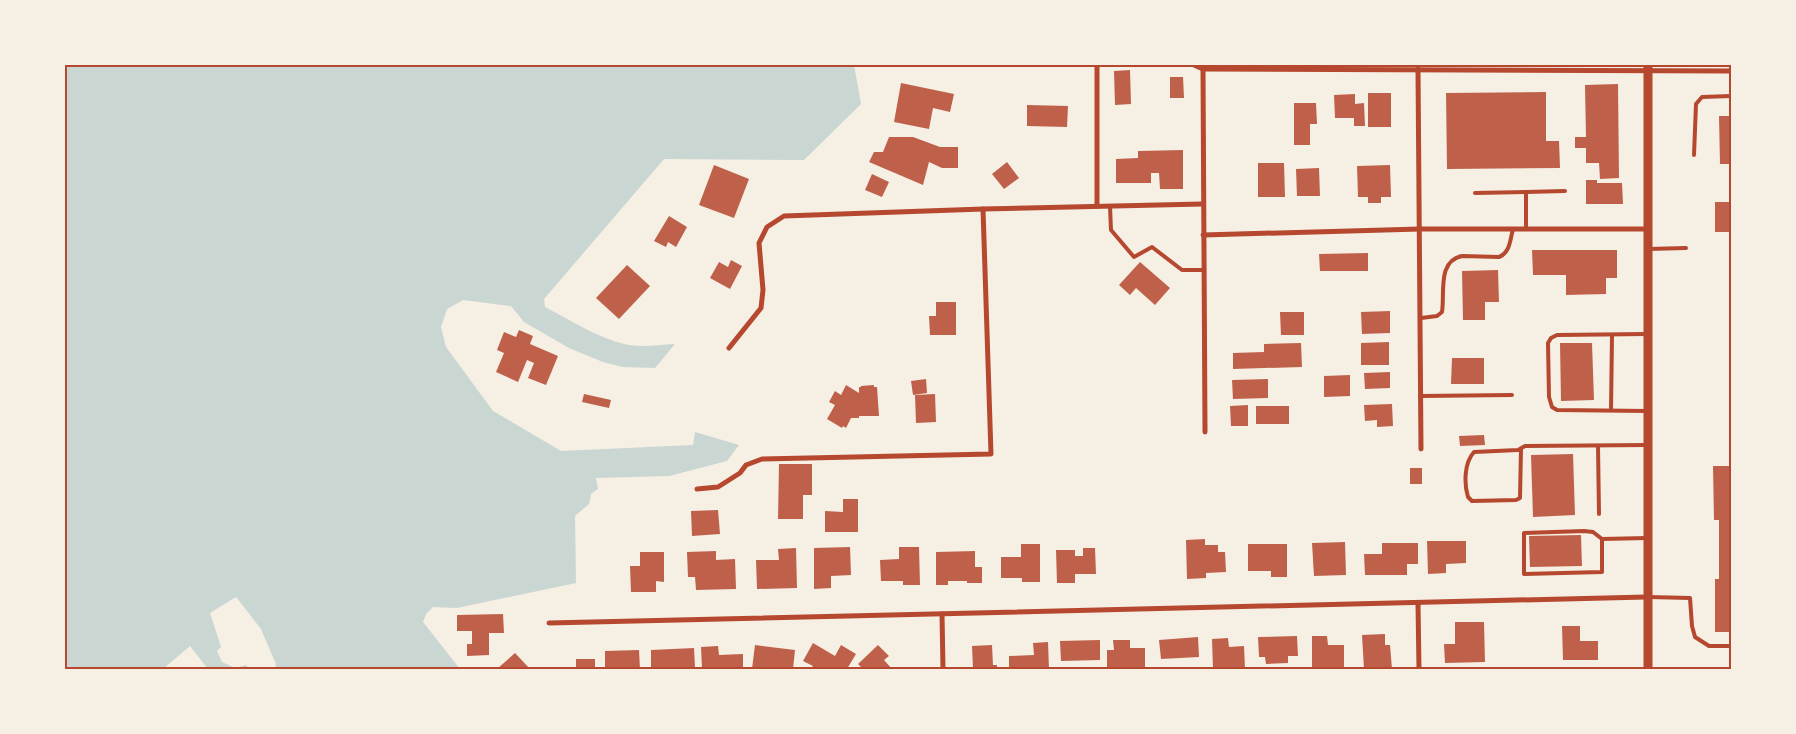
<svg xmlns="http://www.w3.org/2000/svg" width="1796" height="734" font-family="Roboto,sans-serif">
  <rect width="100%" height="100%" fill="#f6efe4"/>
  <path fill="#c9d6d2" d="M65,65H854L861,104L804,160L664,159L544,299L545,307C570,320 596,337 624,344C641,348 658,345 675,344L655,368L623,367L603,362L569,348L524,322L511,306L463,300L447,309L441,327L446,347L493,411L561,451L693,445L695,432L739,445L727,461L669,476L596,478L598,489L591,494L589,504L575,516L576,583L457,608L433,607L426,614L423,622L460,669H275L276,664L261,629L236,597L210,613L221,647L217,651L222,662L235,668L246,665L249,669H208L190,646L163,669H65Z"/>
  <g fill="#bf614a">
    <polygon points="1130,70 1131,104 1115,105 1114,71"/>
    <polygon points="1170,77 1183,77 1184,98 1170,98"/>
    <polygon points="901,83 954,94 950,112 933,108 929,129 894,122"/>
    <polygon points="1618,84 1619,178 1600,179 1599,163 1586,163 1586,148 1575,148 1575,137 1586,137 1585,85"/>
    <polygon points="1546,92 1546,141 1559,141 1560,168 1447,169 1446,93"/>
    <rect x="1368" y="93" width="23" height="34"/>
    <polygon points="1355,94 1355,104 1364,103 1365,126 1354,126 1354,118 1335,118 1334,95"/>
    <polygon points="1294,103 1316,103 1317,124 1310,124 1310,145 1294,145"/>
    <polygon points="1027,105 1068,106 1067,127 1027,126"/>
    <polygon points="1719,116 1731,116 1731,164 1720,164"/>
    <polygon points="889,137 913,137 940,147 958,147 958,168 942,168 929,162 923,185 869,162 874,152 883,152"/>
    <polygon points="1183,150 1183,189 1160,189 1159,173 1151,173 1151,183 1116,183 1116,159 1138,158 1138,151"/>
    <polygon points="1007,162 1019,178 1004,189 992,174"/>
    <polygon points="1258,163 1284,163 1285,197 1258,197"/>
    <polygon points="714,165 749,179 734,218 699,205"/>
    <polygon points="1390,165 1391,197 1381,197 1381,203 1368,203 1368,197 1358,197 1357,166"/>
    <polygon points="1319,168 1320,196 1297,196 1296,169"/>
    <polygon points="872,174 889,182 882,197 865,190"/>
    <polygon points="1586,180 1597,180 1597,183 1622,183 1623,204 1586,204"/>
    <rect x="1715" y="202" width="16" height="30"/>
    <polygon points="669,216 687,227 676,247 668,242 666,247 654,241"/>
    <polygon points="1532,250 1617,250 1617,278 1606,278 1606,294 1566,295 1566,275 1533,275"/>
    <polygon points="1368,253 1368,271 1320,271 1319,254"/>
    <polygon points="731,260 742,266 730,289 710,278 719,262 728,267"/>
    <polygon points="1140,262 1170,288 1155,305 1136,288 1130,295 1119,285"/>
    <polygon points="627,265 650,286 619,319 596,298"/>
    <polygon points="1498,270 1499,302 1485,302 1485,320 1463,320 1462,271"/>
    <polygon points="936,302 956,302 956,335 930,335 929,316 936,316"/>
    <polygon points="1390,311 1390,333 1362,334 1361,312"/>
    <polygon points="1280,312 1304,312 1304,335 1281,335"/>
    <polygon points="519,330 533,336 530,344 558,356 546,385 528,378 534,363 527,360 518,382 496,372 504,353 497,350 504,332 516,337"/>
    <polygon points="1389,342 1389,365 1361,365 1361,343"/>
    <polygon points="1301,343 1302,367 1233,369 1233,353 1264,352 1264,344"/>
    <polygon points="1560,343 1592,343 1594,400 1561,401"/>
    <polygon points="1452,358 1484,358 1484,384 1451,384"/>
    <polygon points="1390,372 1390,388 1365,389 1364,373"/>
    <polygon points="1350,375 1350,396 1324,397 1324,376"/>
    <polygon points="926,379 927,393 913,395 911,381"/>
    <polygon points="1268,379 1268,398 1233,399 1232,380"/>
    <polygon points="846,385 859,393 859,387 861,387 861,386 874,385 874,387 877,387 879,416 859,416 859,418 851,418 846,428 843,426 842,428 827,419 835,405 829,402 835,391 841,395"/>
    <polygon points="584,394 611,400 609,408 582,402"/>
    <polygon points="935,394 936,422 916,423 915,395"/>
    <polygon points="1392,404 1393,426 1377,427 1377,420 1365,421 1364,405"/>
    <polygon points="1248,405 1248,426 1231,426 1230,406"/>
    <rect x="1256" y="406" width="33" height="18"/>
    <polygon points="1484,435 1485,445 1460,446 1459,436"/>
    <polygon points="1573,454 1575,515 1533,517 1531,455"/>
    <polygon points="779,464 812,464 812,495 803,495 803,519 778,519"/>
    <polygon points="1713,466 1731,466 1731,632 1715,632 1715,579 1719,579 1719,520 1714,520"/>
    <rect x="1410" y="468" width="12" height="16"/>
    <polygon points="843,499 858,499 858,532 825,532 825,511 843,512"/>
    <polygon points="718,510 720,534 692,536 691,511"/>
    <polygon points="1581,535 1582,566 1530,567 1529,536"/>
    <polygon points="1205,539 1205,545 1218,545 1218,552 1225,552 1226,572 1206,573 1206,578 1187,579 1186,540"/>
    <polygon points="1427,541 1466,541 1466,563 1446,564 1446,573 1428,574"/>
    <polygon points="1345,542 1346,575 1314,576 1312,543"/>
    <polygon points="1382,543 1418,543 1418,564 1407,564 1407,575 1365,575 1364,554 1382,554"/>
    <polygon points="1021,544 1040,544 1040,582 1022,582 1022,578 1001,578 1001,557 1021,557"/>
    <polygon points="1248,544 1287,544 1287,577 1271,577 1271,571 1248,571"/>
    <polygon points="850,547 851,575 831,576 831,588 814,589 814,548"/>
    <polygon points="899,547 919,547 920,585 903,585 903,581 881,581 880,560 899,559"/>
    <polygon points="796,548 797,588 757,589 756,560 779,560 778,549"/>
    <polygon points="1083,548 1095,548 1096,574 1075,574 1075,583 1057,583 1056,550 1075,550 1075,556 1083,556"/>
    <polygon points="716,551 716,560 735,559 736,589 696,590 695,577 688,577 687,552"/>
    <polygon points="975,551 975,567 982,567 982,583 967,583 967,581 948,581 948,585 936,585 936,552"/>
    <polygon points="640,552 664,552 664,582 656,581 656,592 631,592 630,566 640,566"/>
    <polygon points="503,614 504,633 489,633 489,655 467,656 467,644 472,644 472,631 457,631 457,615"/>
    <polygon points="1455,622 1484,622 1485,662 1445,663 1444,644 1455,644"/>
    <polygon points="1562,626 1580,626 1580,641 1598,641 1598,660 1563,660"/>
    <polygon points="1385,634 1385,645 1390,645 1392,669 1364,669 1362,635"/>
    <polygon points="1297,636 1298,656 1288,656 1288,663 1266,664 1265,657 1259,657 1258,637"/>
    <polygon points="1312,636 1327,636 1328,645 1344,645 1344,669 1312,669"/>
    <polygon points="1198,637 1199,657 1161,659 1159,640"/>
    <polygon points="1228,638 1229,647 1244,646 1245,669 1213,669 1212,639"/>
    <polygon points="1100,640 1100,660 1061,661 1060,641"/>
    <polygon points="1113,640 1130,640 1130,648 1145,648 1145,669 1107,669 1107,650 1114,650"/>
    <polygon points="1048,642 1049,669 1009,669 1009,656 1034,655 1033,643"/>
    <polygon points="813,643 835,656 841,645 856,654 847,669 811,669 813,666 803,661"/>
    <polygon points="755,645 795,650 793,669 752,669"/>
    <polygon points="878,645 889,656 884,660 892,669 863,669 858,664"/>
    <polygon points="992,645 993,665 997,665 997,669 973,669 972,646"/>
    <polygon points="718,646 719,655 743,654 743,669 702,669 701,647"/>
    <polygon points="694,648 695,668 651,669 651,650"/>
    <polygon points="639,650 640,669 605,669 605,651"/>
    <polygon points="515,653 530,669 497,669"/>
    <rect x="576" y="659" width="19" height="10"/>
  </g>
  <g fill="none" stroke-linecap="round" stroke-linejoin="round">
    <g stroke="#b5482f" stroke-width="4">
      <polyline points="1694,155 1696,104 1702,97 1731,96"/>
      <polyline points="1475,193 1526,192"/>
      <polyline points="1110,206 1111,230 1134,257 1152,247 1182,270 1204,270"/>
      <polyline points="1526,229 1526,192 1565,191"/>
      <polyline points="1648,249 1686,248"/>
      <path d="M1421,318L1437,316L1442,312C1445,293 1437,261 1462,256L1499,257C1510,253 1510,240 1513,229"/>
      <polyline points="1421,396 1512,395"/>
      <polyline points="1611,410 1612,336"/>
      <polyline points="1647,411 1557,410 1552,407 1549,397 1548,343 1551,338 1557,335 1647,334"/>
      <polyline points="1598,446 1599,514"/>
      <path d="M1521,449L1520,498L1516,500L1472,501L1468,497C1464,484 1464,463 1474,452L1518,450L1525,446L1647,445"/>
      <polyline points="1602,539 1593,532 1584,531 1524,533 1524,574 1602,572 1602,539 1647,538"/>
      <polyline points="1649,597 1690,598 1692,626 1695,637 1709,646 1731,646"/>
    </g>
    <g stroke="#b5482f" stroke-width="5">
      <polyline points="1097,65 1097,206"/>
      <polyline points="1194,65 1203,69 1731,71"/>
      <polyline points="1203,69 1205,432"/>
      <polyline points="1418,69 1421,449"/>
      <polyline points="1203,235 1420,229 1647,229"/>
      <polyline points="729,348 761,308 763,290 759,243 767,227 784,216 983,209 1202,204"/>
      <polyline points="697,489 718,487 740,473 746,465 762,459 991,454 983,209"/>
      <polyline points="1418,603 1419,669"/>
      <polyline points="942,614 943,669"/>
      <polyline points="549,623 1646,597"/>
    </g>
    <polyline stroke="#b5482f" stroke-width="9" points="1648,669 1648,65"/>
  </g>
  <rect width="1796" height="734" fill="none" stroke="#f6efe4" stroke-width="132"/>
  <rect x="66" y="66" width="1664" height="602" fill="none" stroke="#b5482f" stroke-width="2"/>
</svg>
